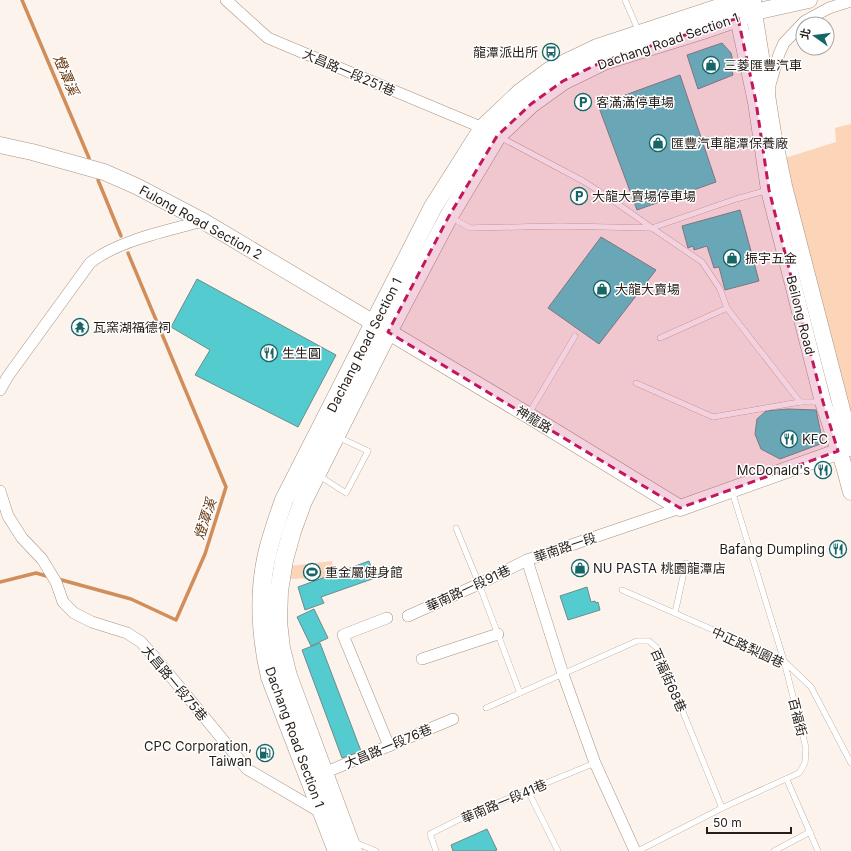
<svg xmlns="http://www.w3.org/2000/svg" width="851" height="851" font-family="Inter,'Noto Sans TC',sans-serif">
  <rect width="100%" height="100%" fill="#fcf3ec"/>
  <g fill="#fcd4b8">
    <polygon points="851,124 851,415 785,158 836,142 835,128"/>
    <polygon points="332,561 334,577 290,579 290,566"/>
  </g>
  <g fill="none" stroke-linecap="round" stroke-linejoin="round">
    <g stroke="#d18e5a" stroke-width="3.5">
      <polyline points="22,0 89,158"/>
      <polyline points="98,180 121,236"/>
      <polyline points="58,579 131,599 176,620 205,554 226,487 128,253"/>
      <polyline points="0,582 36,573 50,577"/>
    </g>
  </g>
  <g fill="#54cbce" stroke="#6e8b8b">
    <polygon points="722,43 731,53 734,65 731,66 733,75 698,89 687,55"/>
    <polygon points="680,75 716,182 637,210 598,105"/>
    <polygon points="740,210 759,281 725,290 719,267 714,268 707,246 694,250 693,246 688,248 682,226"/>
    <polygon points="601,237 656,270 599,344 548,308"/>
    <polygon points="197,279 336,355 298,427 195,375 210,350 171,327"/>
    <polygon points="75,321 88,325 85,334 73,330"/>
    <polygon points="788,409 816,410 823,443 780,459 761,449 755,434 757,419 766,411"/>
    <polygon points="369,561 375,578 321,597 324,603 305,610 298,587"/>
    <polygon points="587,587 591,602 595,601 596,603 598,602 600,610 568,620 560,596"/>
    <polygon points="314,609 328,638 311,646 297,617"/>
    <polygon points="320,643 361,751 342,758 302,650"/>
    <polygon points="487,829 497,850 494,851 453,851 451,845"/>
  </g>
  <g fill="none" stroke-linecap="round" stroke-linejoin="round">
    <g stroke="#a79283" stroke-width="6">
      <g id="service">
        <polyline points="625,0 639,32"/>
        <polyline points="500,137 583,181 611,199 652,228 702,262 720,289 727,308 800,402"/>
        <polyline points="452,218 470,228 559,226 652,228 736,199 768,190"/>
        <polyline points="660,338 727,308"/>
        <polyline points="636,383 713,417 800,402 822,402"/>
        <polyline points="528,415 575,336"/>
        <polyline points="318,475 346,493 368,451 338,437"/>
        <polyline points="456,528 479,584 520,693"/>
        <polyline points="622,590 784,661 811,687 851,763"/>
        <polyline points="675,613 686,563"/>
        <polyline points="486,708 637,641 649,641 657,648 722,808"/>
        <polyline points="787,780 818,851"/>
        <polyline points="528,791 558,851"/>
        <polyline points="354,842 376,851"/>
        <polyline points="436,851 430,834 468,815 595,763"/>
        <polyline points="638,851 722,808 799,773 805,763 806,748 784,661 732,491"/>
        <polyline points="774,851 810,832"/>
      </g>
    </g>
    <g stroke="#a79283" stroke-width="12">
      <g id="minor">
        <polyline points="226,0 268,38 483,128"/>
        <polyline points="770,91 770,85 779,54 784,43 805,21 829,8 851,1"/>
        <path d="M0,390L8,376L90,263C116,241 170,230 203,221"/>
        <polyline points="0,491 8,516 22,538 42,559 56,582 63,602 74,613 92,622 127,633 141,642 158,661 247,769 322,813"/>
        <polyline points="527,560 563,674 595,763 635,851"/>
        <polyline points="408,616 479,584 527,560 680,508"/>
        <polyline points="387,618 343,635 389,746"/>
        <polyline points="422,659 498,634"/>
        <polyline points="324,773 453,719"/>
      </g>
    </g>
    <g stroke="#a79283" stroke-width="17">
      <g id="secondary">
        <polyline points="809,0 754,12 773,133 784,186 847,429 851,448"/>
        <polyline points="738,18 756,102 769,190 823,402 844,466 851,492"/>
        <polyline points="0,145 32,152 104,172 136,186 203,221 528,415 680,508 851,447"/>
      </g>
    </g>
    <g stroke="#a79283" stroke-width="19">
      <g id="primary">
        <path d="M337,851L270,677C261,638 258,598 266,559C270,539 277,520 284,500L433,207L483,128L520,93L551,70L597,48L743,0"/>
        <polyline points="353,851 288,676 281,648 278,622 279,591 284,560 292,531 303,501 388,332 449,216 497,136 531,104 563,81 604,61 703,30 754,12 752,0"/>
      </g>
    </g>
    <use href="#service" stroke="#fff" stroke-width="5.5"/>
    <use href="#minor" stroke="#fff" stroke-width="11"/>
    <use href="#secondary" stroke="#fff" stroke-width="16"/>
    <use href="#primary" stroke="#fff" stroke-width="18"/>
  </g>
  <path fill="#c2185b" fill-opacity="0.2" stroke="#c2185b" stroke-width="3" stroke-dasharray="8 5" stroke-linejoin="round" d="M738,18L756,102L769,190L823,402L838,451L680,508L388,332L449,216L497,136L531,104L563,81L604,61Z"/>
  <defs>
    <g id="bus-ring" transform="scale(0.9)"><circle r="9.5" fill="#fff" stroke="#166567" stroke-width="1.5"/><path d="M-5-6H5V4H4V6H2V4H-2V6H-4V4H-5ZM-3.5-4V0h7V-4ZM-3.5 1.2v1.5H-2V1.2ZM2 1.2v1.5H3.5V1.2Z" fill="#166567"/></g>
    <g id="shop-ring" transform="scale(0.9)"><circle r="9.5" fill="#fff" stroke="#166567" stroke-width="1.5"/><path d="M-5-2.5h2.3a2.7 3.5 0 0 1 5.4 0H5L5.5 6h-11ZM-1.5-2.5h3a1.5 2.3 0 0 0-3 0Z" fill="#166567"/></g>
    <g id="parking-ring" transform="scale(0.9)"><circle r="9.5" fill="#fff" stroke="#166567" stroke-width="1.5"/><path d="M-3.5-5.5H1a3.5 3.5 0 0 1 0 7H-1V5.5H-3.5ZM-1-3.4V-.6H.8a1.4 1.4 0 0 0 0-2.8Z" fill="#166567"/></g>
    <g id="temple-ring" transform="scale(0.9)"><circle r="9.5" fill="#fff" stroke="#166567" stroke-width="1.5"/><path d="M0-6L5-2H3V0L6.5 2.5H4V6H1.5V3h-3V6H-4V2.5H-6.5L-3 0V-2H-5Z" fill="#166567"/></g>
    <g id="restaurant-ring" transform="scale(0.9)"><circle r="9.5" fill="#fff" stroke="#166567" stroke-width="1.5"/><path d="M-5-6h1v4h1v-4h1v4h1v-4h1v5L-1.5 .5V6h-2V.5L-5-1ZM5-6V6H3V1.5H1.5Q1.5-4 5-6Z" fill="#166567"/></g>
    <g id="stadium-ring" transform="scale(0.9)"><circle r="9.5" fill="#fff" stroke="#166567" stroke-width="1.5"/><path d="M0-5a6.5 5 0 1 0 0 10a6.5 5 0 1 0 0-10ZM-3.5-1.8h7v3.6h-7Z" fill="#166567"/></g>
    <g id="fuel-ring" transform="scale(0.9)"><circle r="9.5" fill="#fff" stroke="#166567" stroke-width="1.5"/><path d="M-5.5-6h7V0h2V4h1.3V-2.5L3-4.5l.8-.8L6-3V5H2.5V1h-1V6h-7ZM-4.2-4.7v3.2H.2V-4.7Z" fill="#166567"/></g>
  </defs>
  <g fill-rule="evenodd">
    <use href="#bus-ring" x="551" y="52"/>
    <use href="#shop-ring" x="711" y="65"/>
    <use href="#parking-ring" x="583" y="102"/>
    <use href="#shop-ring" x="658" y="143"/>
    <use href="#parking-ring" x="579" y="196"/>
    <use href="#shop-ring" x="732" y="258"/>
    <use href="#shop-ring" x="602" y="289"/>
    <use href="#temple-ring" x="80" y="327"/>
    <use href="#restaurant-ring" x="269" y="353"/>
    <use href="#restaurant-ring" x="789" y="439"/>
    <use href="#restaurant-ring" x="823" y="470"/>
    <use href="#restaurant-ring" x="838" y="549"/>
    <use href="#shop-ring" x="580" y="568"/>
    <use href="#stadium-ring" x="312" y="572"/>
    <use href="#fuel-ring" x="265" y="753"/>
  </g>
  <g text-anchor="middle" stroke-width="3" stroke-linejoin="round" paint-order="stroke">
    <g font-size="13" fill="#251d18" stroke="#fff">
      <text transform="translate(668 41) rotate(-19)" y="5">Dachang Road Section 1</text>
      <text transform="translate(349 72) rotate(23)" y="5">大昌路一段251巷</text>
      <text transform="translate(201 222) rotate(29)" y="5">Fulong Road Section 2</text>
      <text transform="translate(801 315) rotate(76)" y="5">Beilong Road</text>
      <text transform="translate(364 345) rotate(-63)" y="5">Dachang Road Section 1</text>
      <text transform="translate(534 419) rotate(31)" y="5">神龍路</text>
      <text transform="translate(565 547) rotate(-19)" y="5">華南路一段</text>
      <text transform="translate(468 588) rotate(-25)" y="5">華南路一段91巷</text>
      <text transform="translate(748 647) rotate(25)" y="5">中正路梨園巷</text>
      <text transform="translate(669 680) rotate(66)" y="5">百福街68巷</text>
      <text transform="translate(175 683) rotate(50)" y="5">大昌路一段75巷</text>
      <text transform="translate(798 717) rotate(76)" y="5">百福街</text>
      <text transform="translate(295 737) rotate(70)" y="5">Dachang Road Section 1</text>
      <text transform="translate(388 746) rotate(-23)" y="5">大昌路一段76巷</text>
      <text transform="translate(504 801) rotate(-23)" y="5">華南路一段41巷</text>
    </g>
    <g font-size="13" fill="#251d18" stroke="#fff" text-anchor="start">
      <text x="538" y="57" text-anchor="end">龍潭派出所</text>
      <text x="724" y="70">三菱匯豐汽車</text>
      <text x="596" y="107">客滿滿停車場</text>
      <text x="671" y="148">匯豐汽車龍潭保養廠</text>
      <text x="592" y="201">大龍大賣場停車場</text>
      <text x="745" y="263">振宇五金</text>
      <text x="615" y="294">大龍大賣場</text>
      <text x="93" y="332">瓦窯湖福德祠</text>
      <text x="282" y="358">生生圓</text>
      <text x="802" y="444">KFC</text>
      <text x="810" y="475" text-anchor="end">McDonald's</text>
      <text x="825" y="554" text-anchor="end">Bafang Dumpling</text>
      <text x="593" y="573">NU PASTA 桃園龍潭店</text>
      <text x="325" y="577">重金屬健身館</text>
      <text x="252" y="751" text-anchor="end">CPC Corporation,<tspan x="252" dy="15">Taiwan</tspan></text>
    </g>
    <g font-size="14" font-style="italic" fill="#63360f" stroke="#fff">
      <text transform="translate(66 75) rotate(67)" y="5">燈潭溪</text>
      <text transform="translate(205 519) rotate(-72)" y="5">燈潭溪</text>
    </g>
  </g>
  <g transform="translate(815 36) rotate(284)"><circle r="19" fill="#ffffff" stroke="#a8a5a3"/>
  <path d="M0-3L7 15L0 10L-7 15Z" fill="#166567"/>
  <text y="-6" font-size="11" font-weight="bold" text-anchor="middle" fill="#251d18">北</text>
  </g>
  <path d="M707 827v6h84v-6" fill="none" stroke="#251d18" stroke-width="2"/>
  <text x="713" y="827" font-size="12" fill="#251d18" stroke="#ffffff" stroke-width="3" paint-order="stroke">50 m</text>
</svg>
